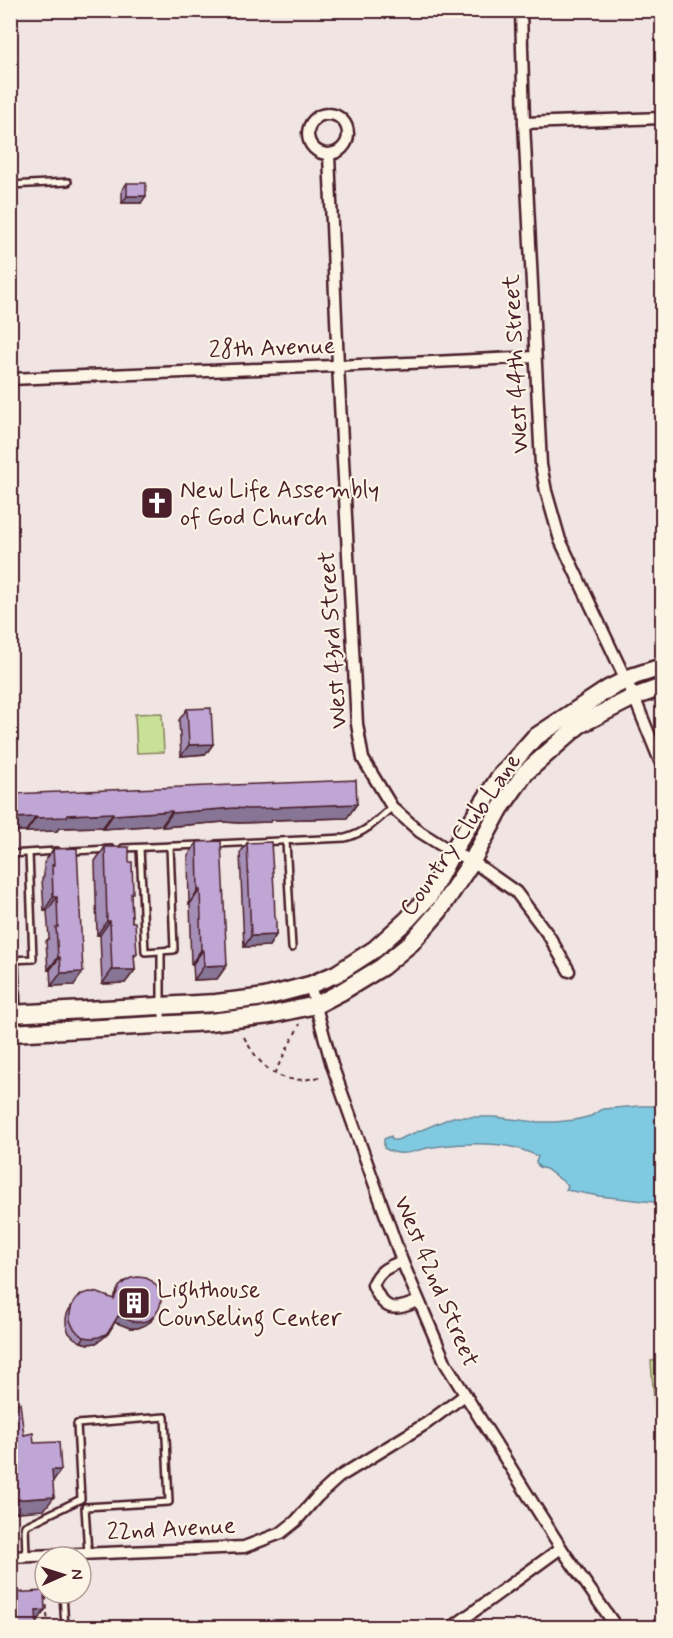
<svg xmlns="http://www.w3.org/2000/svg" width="673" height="1638" font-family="Mynerve,sans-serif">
  <rect width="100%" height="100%" fill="#f0e5e2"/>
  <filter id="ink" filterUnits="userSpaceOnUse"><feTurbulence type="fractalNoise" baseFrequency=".0167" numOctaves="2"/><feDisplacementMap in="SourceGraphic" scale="12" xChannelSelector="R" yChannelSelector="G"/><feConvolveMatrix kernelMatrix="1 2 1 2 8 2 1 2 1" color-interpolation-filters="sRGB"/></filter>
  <g filter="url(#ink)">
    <g fill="#c8e197" stroke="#898061" stroke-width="1.5">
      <polygon points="162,713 164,752 137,753 135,714"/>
      <polygon points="662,1360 662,1504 651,1361"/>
    </g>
    <path fill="#80cae1" stroke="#6a8698" stroke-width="1.5" d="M640,1106H662V1203L599,1196L566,1190L568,1185L546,1169L539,1167L536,1162L538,1157C512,1140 464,1143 433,1147C413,1150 404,1159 384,1148V1139L391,1136L392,1140H397L453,1117H495L536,1122H555L575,1120L591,1116L603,1109Z"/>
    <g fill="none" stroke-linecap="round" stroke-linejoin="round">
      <g stroke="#4a1f2b" stroke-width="10">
        <g id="lane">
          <polyline points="10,185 68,182"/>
          <polyline points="286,841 292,948"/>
          <path d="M216,844L345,838C365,833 377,821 391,808"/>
          <polyline points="123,848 201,845"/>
          <polyline points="140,848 145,952 174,950 170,846"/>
          <polyline points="72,851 111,849"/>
          <polyline points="10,854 57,851"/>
          <polyline points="161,951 161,1006 163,1023"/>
          <polyline points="15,959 17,1012"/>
          <polyline points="10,960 33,959 29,853"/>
          <polyline points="26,1556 25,1526 81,1499 77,1424 165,1417 169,1502 85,1507 88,1553"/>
          <polyline points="63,1593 65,1628"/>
        </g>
      </g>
      <g stroke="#4a1f2b" stroke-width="15">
        <g id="street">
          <polyline points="521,10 524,123 541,465 546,491 560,540 634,697 662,766"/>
          <circle cx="328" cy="134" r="20"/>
          <polyline points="524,123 662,118"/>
          <polyline points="329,155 338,365 357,724 363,759 392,807 420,832 452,852 472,861 516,892 549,936 569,971"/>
          <polyline points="10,379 433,362 535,357"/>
          <polyline points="310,985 332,1065 402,1261 446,1364 561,1548 617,1628"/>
          <path d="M402,1261C387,1268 380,1269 373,1285C384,1311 393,1312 418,1301"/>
          <polyline points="10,1557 244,1547 281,1533 296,1521 317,1497 339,1477 427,1423 465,1395"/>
          <polyline points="451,1628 561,1548"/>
        </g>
      </g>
      <g stroke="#4a1f2b" stroke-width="21">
        <g id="secondary">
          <polyline points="10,1014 216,1003 265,997 310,985 336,974 375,949 407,920 429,896 452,852 499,778 534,738 608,689 634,676 662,667"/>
          <polyline points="10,1033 210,1022 270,1015 316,1005 341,992 382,967 411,943 439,911 472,861 500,809 525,773 579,725 634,697 662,687"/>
        </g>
      </g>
      <g stroke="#4a1f2b" stroke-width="2" stroke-dasharray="4.5 4.5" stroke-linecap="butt">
        <path d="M244,1037C261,1069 281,1087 319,1077"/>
        <polyline points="274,1074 300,1024"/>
        <polyline points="46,1596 48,1628"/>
      </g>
      <use href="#lane" stroke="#fcf5e5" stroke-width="5"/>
      <use href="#street" stroke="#fcf5e5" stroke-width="10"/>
      <use href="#secondary" stroke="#fcf5e5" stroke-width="16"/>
    </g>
    <g fill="#a58fb6" stroke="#4a1f2b" stroke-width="1.5">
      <polygon points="127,183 141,203 122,203 122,190"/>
      <polygon points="187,709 213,744 206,754 181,756 179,720"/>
      <polygon points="10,794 347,818 271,820 270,822 239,823 224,822 162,827 162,825 103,829 103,827 59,828 57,831 26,832 26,831 10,831"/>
      <polygon points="197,842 227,965 217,979 194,980 193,964 191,964 190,933 191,931 190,904 189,904 188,856"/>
      <polygon points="247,843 275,919 276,935 269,946 244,947 240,853"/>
      <polygon points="105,847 131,897 132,922 137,954 134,957 135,970 125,983 102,984 100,935 97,935 95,861"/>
      <polygon points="53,849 74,985 51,986 50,970 48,970 46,941 49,938 47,911 44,911 42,879 44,876 44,863"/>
      <polygon points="119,1287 151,1321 145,1325 138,1328 130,1328 115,1322 108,1334 102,1339 96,1343 88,1344 81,1342 74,1338 69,1333 66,1325 66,1318 68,1311 76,1299 113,1299"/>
    </g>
    <g fill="#867494" stroke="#4a1f2b" stroke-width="1.5">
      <polygon points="127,196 146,196 141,203 122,203"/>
      <polygon points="213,744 206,754 181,756 189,745"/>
      <polygon points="357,804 347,818 271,820 270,822 239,823 224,822 162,827 172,813 234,808"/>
      <polygon points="172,811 162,825 103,829 113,815"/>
      <polygon points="113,813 103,827 59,828 57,831 26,832 36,818 67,815"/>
      <polygon points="36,817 26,831 10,831 10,818"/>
      <polygon points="198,890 200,890 190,904 189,904"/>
      <polygon points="53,897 57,897 47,911 44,911"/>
      <polygon points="107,921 110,921 100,935 97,935"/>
      <polygon points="276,935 269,946 244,947 251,936"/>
      <polygon points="201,950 203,950 193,964 191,964"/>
      <polygon points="58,957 60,957 50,970 48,970"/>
      <polygon points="227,965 217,979 194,980 204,966"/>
      <polygon points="112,970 135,970 125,983 102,984"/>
      <polygon points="83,972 74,985 51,986 61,973"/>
      <polygon points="155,1315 151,1321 145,1325 138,1328 130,1328 114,1322 118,1316"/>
      <polygon points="111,1328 102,1339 96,1343 88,1344 81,1342 84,1337"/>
      <polygon points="52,1470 61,1470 51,1484"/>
      <polygon points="54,1497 44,1510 10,1513 10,1500"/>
      <polygon points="45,1610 38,1621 29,1621 36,1611"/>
    </g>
    <g fill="#c0a6d4" stroke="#4a1f2b" stroke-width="1.5">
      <rect x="127" y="183" width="19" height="13"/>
      <polygon points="211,708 213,744 189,745 187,709"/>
      <polygon points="356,780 357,804 280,807 280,808 249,809 234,808 172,813 172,811 113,815 113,813 67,815 67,817 36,818 36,817 10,818 10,794"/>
      <polygon points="221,841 227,965 204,966 203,950 201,950 200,919 201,919 200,890 198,890 197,842"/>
      <polygon points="271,842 274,889 275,919 276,919 276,935 251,936 247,843"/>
      <polygon points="105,847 129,847 129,862 132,862 133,893 131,893 132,922 135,922 137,954 134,954 135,970 112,970 110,921 107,921"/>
      <polygon points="77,848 83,972 61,973 60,957 58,957 56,927 58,927 57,897 53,897 52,865 54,865 53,849"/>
      <polygon points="138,1277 146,1278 152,1281 157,1287 160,1294 161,1302 159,1309 155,1315 149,1320 142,1322 134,1322 118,1316 111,1328 106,1334 99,1337 92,1338 84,1337 78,1333 73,1327 70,1320 70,1313 72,1305 76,1299 82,1294 90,1292 98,1293 114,1299 119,1287 124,1282 131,1278"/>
      <polygon points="10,1403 20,1403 24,1435 33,1433 34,1443 59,1442 61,1470 52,1470 54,1497 10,1500"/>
      <polygon points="44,1591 45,1610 36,1611 37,1628 10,1628 10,1593"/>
    </g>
  </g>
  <defs>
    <g id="church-square" transform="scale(1.725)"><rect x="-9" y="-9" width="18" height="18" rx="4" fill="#4a1f2b" stroke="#fcf5e5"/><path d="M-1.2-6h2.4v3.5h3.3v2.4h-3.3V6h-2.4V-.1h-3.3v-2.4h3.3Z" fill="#fff"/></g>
    <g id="building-square" transform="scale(1.725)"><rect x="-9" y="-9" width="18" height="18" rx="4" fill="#4a1f2b" stroke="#fcf5e5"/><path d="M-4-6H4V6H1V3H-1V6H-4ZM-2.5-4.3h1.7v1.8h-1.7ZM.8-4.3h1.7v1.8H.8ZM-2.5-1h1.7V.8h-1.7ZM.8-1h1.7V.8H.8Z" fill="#fff"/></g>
  </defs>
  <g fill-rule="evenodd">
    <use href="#church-square" x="157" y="503"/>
    <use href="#building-square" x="134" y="1303"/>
  </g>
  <g text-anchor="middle" stroke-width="4.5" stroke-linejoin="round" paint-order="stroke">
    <g font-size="24" fill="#4a1f2b" stroke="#fcf5e5">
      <text transform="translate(272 347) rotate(-2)" y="8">28th Avenue</text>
      <text transform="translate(515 364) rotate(-93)" y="8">West 44th Street</text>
      <text transform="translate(332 640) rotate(-94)" y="8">West 43rd Street</text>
      <text transform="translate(460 834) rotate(-55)" y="8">Country Club Lane</text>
      <text transform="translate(437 1281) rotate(67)" y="8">West 42nd Street</text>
      <text transform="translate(171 1528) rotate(-3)" y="8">22nd Avenue</text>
    </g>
    <g font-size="24" fill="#4a1f2b" stroke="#fcf5e5" text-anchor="start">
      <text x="180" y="497">New Life Assembly<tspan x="180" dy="28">of God Church</tspan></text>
      <text x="157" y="1297">Lighthouse<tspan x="157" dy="28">Counseling Center</tspan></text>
    </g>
  </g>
  <rect width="673" height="1638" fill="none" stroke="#fcf5e5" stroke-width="36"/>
  <rect x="18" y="18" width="637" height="1602" fill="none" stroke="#4a1f2b" stroke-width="2" filter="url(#ink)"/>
  <g transform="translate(63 1575) rotate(87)"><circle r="28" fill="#fcf5e5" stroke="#b59f9b" stroke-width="1.5"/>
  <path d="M0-4.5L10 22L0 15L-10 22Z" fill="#4a1f2b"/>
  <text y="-9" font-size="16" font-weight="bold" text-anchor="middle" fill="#4a1f2b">N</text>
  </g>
</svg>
